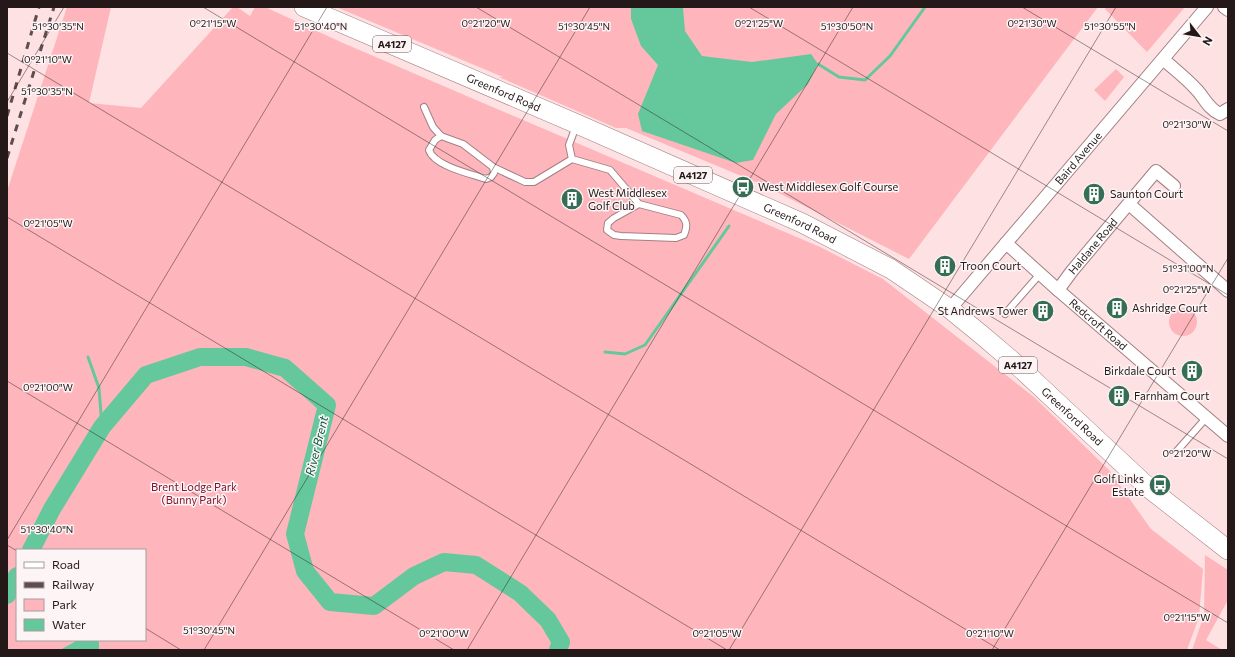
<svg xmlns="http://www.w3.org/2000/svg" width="1235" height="657" font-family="Commissioner,sans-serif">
  <rect width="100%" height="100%" fill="#fee1e2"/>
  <g fill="#feb6bc" fill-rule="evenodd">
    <path d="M67,7H111L89,103L141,108L233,7H237L250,16L255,7H265L343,43L820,247L883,279L1034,397L1109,470L1151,529L1203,569L1199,617L1187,650H7V191ZM17,550H145V640H17Z"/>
    <polygon points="336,7 1098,7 909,259 763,185 626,128 616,128 499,77 503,77"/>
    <polygon points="1106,7 1185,7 1147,52 1105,9"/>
    <polygon points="1116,69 1124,77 1105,101 1094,90"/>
    <circle cx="1183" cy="322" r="14"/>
    <polygon points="1205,555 1228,570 1228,600 1206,640 1222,650 1192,650 1204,615"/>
  </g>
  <g fill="#65c89d">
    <polygon points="631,7 683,7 685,31 702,56 752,62 811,54 818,64 808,84 776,114 753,160 736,163 642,131 638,114 658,65 641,46 631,19"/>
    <polygon points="78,640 96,640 99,642 99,650 60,650"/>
  </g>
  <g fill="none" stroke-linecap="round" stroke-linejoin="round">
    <g stroke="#65c89d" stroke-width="3">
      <polyline points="818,64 839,77 865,80 890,56 925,7"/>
      <polyline points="605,352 625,354 645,345 729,226"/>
      <polyline points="88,357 99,388 102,427"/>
    </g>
    <g stroke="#65c89d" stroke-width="18">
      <polyline points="31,550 52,509 102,427 146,375 200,357 246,357 285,368 327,405 295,534 305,571 330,602 374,606 414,576 444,562 476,565 520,593 548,620 561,642 558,650"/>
      <polyline points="7,595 17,576"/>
    </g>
    <g stroke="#a28083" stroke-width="8">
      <g id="lane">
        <polyline points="424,107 433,127 441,136 463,144 493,167 525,182 534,182 572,159"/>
        <path d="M576,126L569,145L572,159L610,170L639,204L681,215C688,222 687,227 684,235L676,238L621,236L614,235L607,230L608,223L614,218L639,204"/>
        <path d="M441,136L435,140L429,150C434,166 471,174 486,179L491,177L494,173L493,167"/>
        <polyline points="1005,314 1040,274"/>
        <polyline points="1176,452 1207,417"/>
      </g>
    </g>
    <g stroke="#a28083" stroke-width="14">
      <g id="street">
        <polyline points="1224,7 1228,10"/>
        <path d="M1163,59C1174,69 1186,78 1196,89C1204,97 1208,109 1220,114L1228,109"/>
        <polyline points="1129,204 1228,291"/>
        <path id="s1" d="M1006,243L1058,290L1228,436"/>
        <path id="s2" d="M1058,290L1072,271L1156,171L1174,186"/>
        <path id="s3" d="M950,309L1207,7"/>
      </g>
    </g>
    <g stroke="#a28083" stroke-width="20">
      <g id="primary">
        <path id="s4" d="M304,7L577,124L802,223L891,269L950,309L983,336L1017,365L1150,489L1228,550"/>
      </g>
    </g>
    <use href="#lane" stroke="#fff" stroke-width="6"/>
    <use href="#street" stroke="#fff" stroke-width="12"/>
    <use href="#primary" stroke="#fff" stroke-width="19"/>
    <g stroke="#5e4d4e" stroke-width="3" stroke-dasharray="7 7" stroke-linecap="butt">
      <polyline points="7,116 39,7"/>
      <polyline points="7,158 54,7"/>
    </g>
  </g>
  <path fill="none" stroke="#251819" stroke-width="1" stroke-opacity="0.45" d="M203,7L1228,623M476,7L1228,459M749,7L1228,295M1022,7L1228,131M7,53L1000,650M7,102L64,7M7,217L727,650M7,381L454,650M7,540L327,7M7,545L17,551M145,628L181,650M204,650L590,7M467,650L853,7M729,650L1116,7M992,650L1228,258"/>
  <defs>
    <g id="bus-disc" transform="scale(1.15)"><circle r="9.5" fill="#356d55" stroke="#fcf4f5"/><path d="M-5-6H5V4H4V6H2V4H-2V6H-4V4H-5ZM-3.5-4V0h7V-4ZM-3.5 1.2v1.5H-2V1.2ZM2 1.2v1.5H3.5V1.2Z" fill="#fff"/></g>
    <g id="building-disc" transform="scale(1.15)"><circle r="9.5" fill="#356d55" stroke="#fcf4f5"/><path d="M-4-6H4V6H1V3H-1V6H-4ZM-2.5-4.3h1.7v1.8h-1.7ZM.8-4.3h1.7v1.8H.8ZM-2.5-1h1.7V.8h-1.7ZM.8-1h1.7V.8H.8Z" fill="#fff"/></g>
  </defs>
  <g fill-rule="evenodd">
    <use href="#bus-disc" x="743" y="187"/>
    <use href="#building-disc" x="1094" y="194"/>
    <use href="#building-disc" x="572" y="199"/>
    <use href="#building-disc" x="945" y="266"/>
    <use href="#building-disc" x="1117" y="308"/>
    <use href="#building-disc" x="1043" y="311"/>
    <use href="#building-disc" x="1192" y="371"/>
    <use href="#building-disc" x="1119" y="396"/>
    <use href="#bus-disc" x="1160" y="485"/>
  </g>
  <g text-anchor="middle" stroke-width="3" stroke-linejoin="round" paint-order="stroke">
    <g fill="#fcf4f5" stroke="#665a5b" stroke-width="1">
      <rect x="373" y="36" width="38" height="16" rx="3"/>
      <rect x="674" y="167" width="38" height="16" rx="3"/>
      <rect x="999" y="357" width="38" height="16" rx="3"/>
    </g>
    <g font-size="10" font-weight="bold" fill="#251819">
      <text x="392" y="48">A4127</text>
      <text x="693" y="179">A4127</text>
      <text x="1018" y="369">A4127</text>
    </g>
    <g font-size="11" fill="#251819" stroke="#fcf4f5">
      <text dy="4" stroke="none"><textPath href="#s4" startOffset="217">Greenford Road</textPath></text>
      <text dy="4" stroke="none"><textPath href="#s3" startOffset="198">Baird Avenue</textPath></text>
      <text dy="4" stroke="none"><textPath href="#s4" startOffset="541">Greenford Road</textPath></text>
      <text dy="4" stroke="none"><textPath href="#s2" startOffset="56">Haldane Road</textPath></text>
      <text dy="4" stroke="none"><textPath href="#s1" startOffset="123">Redcroft Road</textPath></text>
      <text dy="4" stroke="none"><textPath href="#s4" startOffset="877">Greenford Road</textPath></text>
    </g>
    <g font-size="11" fill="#251819" stroke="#fcf4f5" text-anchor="start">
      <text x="758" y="191">West Middlesex Golf Course</text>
      <text x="588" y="197">West Middlesex<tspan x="588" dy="13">Golf Club</tspan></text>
      <text x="1110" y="198">Saunton Court</text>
      <text x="960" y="270">Troon Court</text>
      <text x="1132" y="312">Ashridge Court</text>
      <text x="1028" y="315" text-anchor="end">St Andrews Tower</text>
      <text x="1176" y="375" text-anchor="end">Birkdale Court</text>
      <text x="1134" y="400">Farnham Court</text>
      <text x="1144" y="483" text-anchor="end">Golf Links<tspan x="1144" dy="13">Estate</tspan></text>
    </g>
    <g font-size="11" fill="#81132f" stroke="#fcf4f5">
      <text x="194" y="491">Brent Lodge Park<tspan x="194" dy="13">(Bunny Park)</tspan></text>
    </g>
    <g font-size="12" font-style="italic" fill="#0a5a3e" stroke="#fcf4f5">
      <text transform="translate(317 446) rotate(-76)" y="4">River Brent</text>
    </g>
  </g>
  <g font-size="10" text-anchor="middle" fill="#251819" stroke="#fcf4f5" stroke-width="3" stroke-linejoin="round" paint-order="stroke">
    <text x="213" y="27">0°21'15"W</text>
    <text x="486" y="27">0°21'20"W</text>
    <text x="759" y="27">0°21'25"W</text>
    <text x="1032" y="27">0°21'30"W</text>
    <text x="58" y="30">51°30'35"N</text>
    <text x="584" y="30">51°30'45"N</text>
    <text x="321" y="30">51°30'40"N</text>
    <text x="847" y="30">51°30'50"N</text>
    <text x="1110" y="30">51°30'55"N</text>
    <text x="48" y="63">0°21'10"W</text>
    <text x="47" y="95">51°30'35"N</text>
    <text x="1187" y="128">0°21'30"W</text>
    <text x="48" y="227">0°21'05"W</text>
    <text x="1188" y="272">51°31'00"N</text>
    <text x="1187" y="293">0°21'25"W</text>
    <text x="48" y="391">0°21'00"W</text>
    <text x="1187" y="457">0°21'20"W</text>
    <text x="47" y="533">51°30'40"N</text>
    <text x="1187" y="621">0°21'15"W</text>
    <text x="209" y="634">51°30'45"N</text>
    <text x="444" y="637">0°21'00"W</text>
    <text x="717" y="637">0°21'05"W</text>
    <text x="990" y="637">0°21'10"W</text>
  </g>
  <rect width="1235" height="657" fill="none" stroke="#251819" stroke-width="16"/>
  <rect x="16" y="549" width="130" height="92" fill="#fcf4f5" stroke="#a69c9d"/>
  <rect x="24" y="562" width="20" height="6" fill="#ffffff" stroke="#a69c9d"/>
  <text x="52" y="569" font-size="12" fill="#251819">Road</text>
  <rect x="24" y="582" width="20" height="6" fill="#5e4d4e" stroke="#a69c9d"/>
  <text x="52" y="589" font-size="12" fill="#251819">Railway</text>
  <rect x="24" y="599" width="20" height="12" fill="#feb6bc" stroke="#a69c9d"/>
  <text x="52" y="609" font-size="12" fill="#251819">Park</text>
  <rect x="24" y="619" width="20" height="12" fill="#65c89d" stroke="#a69c9d"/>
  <text x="52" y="629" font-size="12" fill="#251819">Water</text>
  <g transform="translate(1199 36) rotate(121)" stroke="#fcf4f5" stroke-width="3" paint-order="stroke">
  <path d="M0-3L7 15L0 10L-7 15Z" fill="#251819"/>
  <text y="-6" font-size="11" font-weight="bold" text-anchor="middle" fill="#251819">N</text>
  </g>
</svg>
